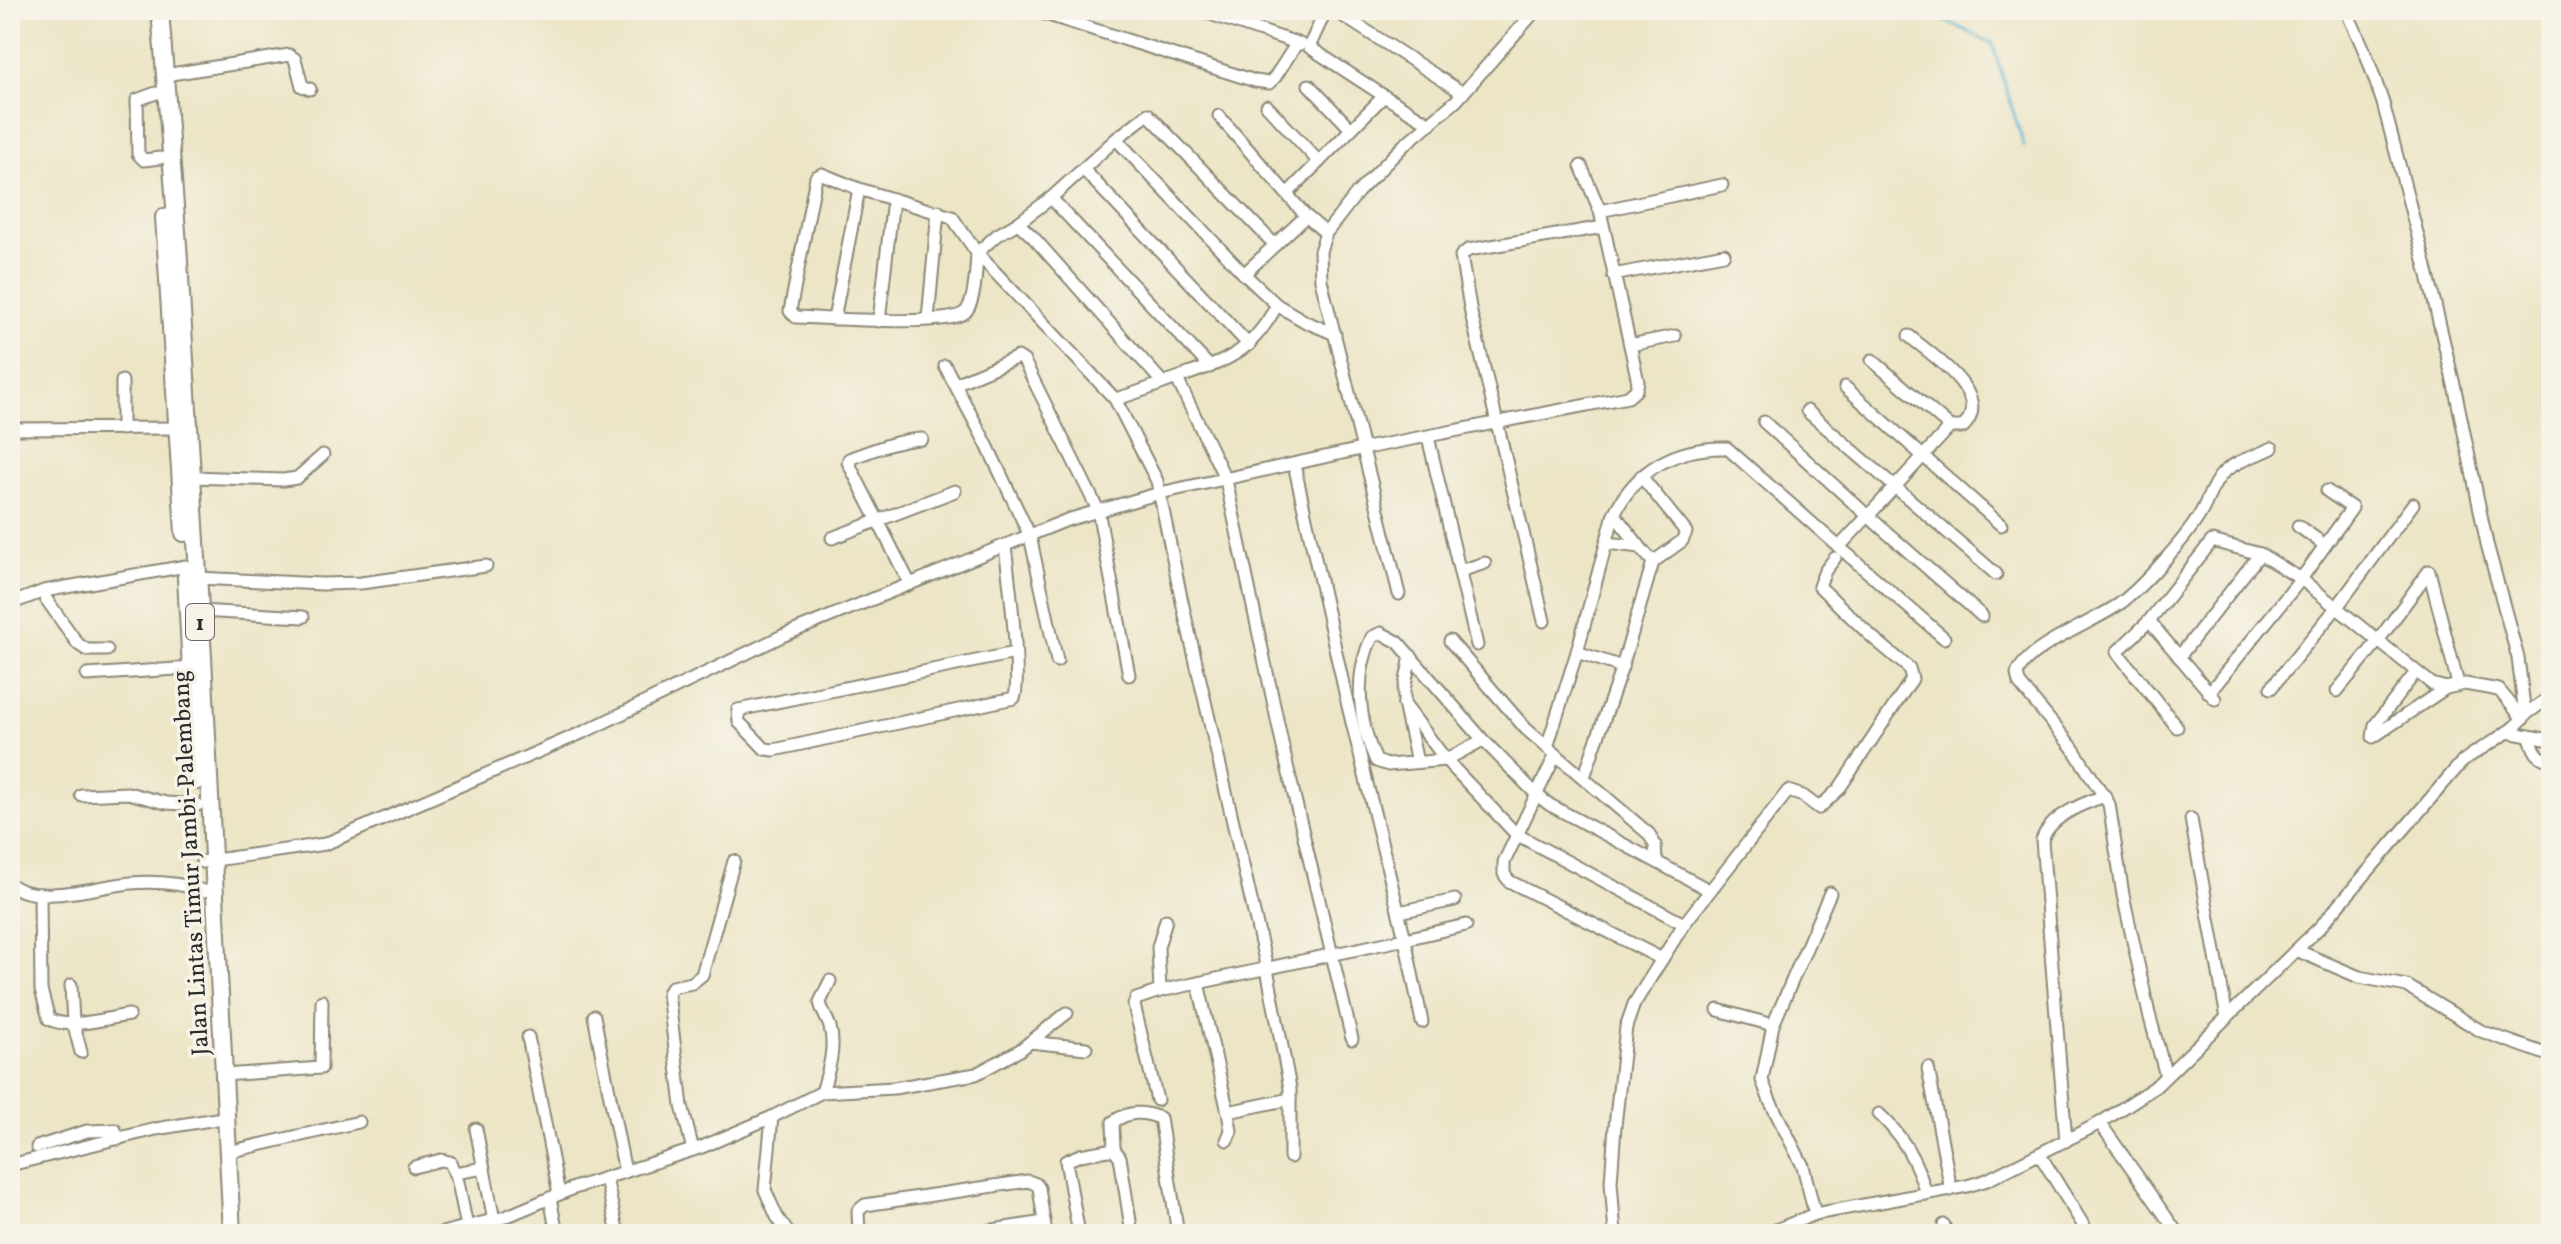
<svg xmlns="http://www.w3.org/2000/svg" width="2561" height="1244" font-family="Vollkorn,serif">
  <rect width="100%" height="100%" fill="#f7f3e8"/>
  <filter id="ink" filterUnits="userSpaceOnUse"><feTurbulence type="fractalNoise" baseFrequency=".0125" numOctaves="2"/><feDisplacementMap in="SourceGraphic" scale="16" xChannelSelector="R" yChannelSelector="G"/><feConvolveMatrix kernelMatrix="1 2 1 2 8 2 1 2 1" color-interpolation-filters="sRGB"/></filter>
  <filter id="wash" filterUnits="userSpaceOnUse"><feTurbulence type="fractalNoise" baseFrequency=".006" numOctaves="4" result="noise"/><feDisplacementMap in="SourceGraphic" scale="32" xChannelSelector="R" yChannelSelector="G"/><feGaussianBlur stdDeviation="1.8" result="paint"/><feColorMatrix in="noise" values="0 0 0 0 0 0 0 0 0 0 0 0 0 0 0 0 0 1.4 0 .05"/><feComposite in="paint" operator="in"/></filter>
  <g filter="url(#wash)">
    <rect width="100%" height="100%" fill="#ece5c6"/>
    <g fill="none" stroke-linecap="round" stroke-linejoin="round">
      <polyline stroke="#4eb0cd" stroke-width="3" points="1934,10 1937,17 1992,43 2024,146"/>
    </g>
  </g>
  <g filter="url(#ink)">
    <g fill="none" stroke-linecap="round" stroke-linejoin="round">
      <g stroke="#8c8878" stroke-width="15">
        <g id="minor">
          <polyline points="1033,10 1255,81 1269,83 1275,77 1297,43"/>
          <polyline points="1198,10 1300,44"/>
          <polyline points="1326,10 1309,47 1384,96"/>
          <polyline points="1334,10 1463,93"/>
          <polyline points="165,75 289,55 295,59 302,86 310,89"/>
          <polyline points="1309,85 1351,129"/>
          <polyline points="156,93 137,100 138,154 144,160 160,158"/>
          <polyline points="1267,106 1319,162"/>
          <polyline points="1219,116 1306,216"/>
          <polyline points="1116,139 1244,274 1277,305 1306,322 1335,334"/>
          <polyline points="1581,166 1600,211 1630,345"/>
          <polyline points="1083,169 1249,345"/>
          <polyline points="1287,194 1384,96 1430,124"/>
          <polyline points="1051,198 1210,367"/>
          <polyline points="1600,211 1722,185"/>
          <polyline points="1018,223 1051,198 1116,139 1148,114 1275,245"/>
          <polyline points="1244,274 1306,216 1326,233"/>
          <polyline points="1613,275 1724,254"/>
          <polyline points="834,319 859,189"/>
          <polyline points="928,319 938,211"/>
          <polyline points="879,321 893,199"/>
          <path d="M1909,336C1930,354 1995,395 1963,427H1950L1868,516L1982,616"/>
          <polyline points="1872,360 1950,427"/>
          <polyline points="945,366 986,443 1030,536 1057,661"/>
          <polyline points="1177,379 1226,480 1285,757 1352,1039"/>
          <path d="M1163,383L1033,237L1018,223L997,235L977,253C976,267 976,304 964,313C946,327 824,318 796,317L790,311L816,177L822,174L859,189L952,217L977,253L1115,399L1157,481L1182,602L1267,969L1290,1088V1157"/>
          <polyline points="955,384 1018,357 1024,361 1098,510 1129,675"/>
          <polyline points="1845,387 2001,525"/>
          <path d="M1115,399C1131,395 1147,389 1163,383C1217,363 1247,361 1277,305"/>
          <polyline points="1807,411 1996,574"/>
          <polyline points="10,429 184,428"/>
          <polyline points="122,429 122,381"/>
          <polyline points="1428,437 1477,645"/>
          <polyline points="1641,476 1686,532 1682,541 1653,562"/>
          <polyline points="192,477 283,480 297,478 323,455"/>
          <polyline points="1614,514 1640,547"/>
          <polyline points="2298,526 2325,545"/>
          <polyline points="832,538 955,491"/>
          <path d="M1005,546C1008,570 1022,683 1014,698L774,750L765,749L739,722L738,710L1015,653"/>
          <polyline points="1839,547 1944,638"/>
          <polyline points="1460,571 1485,563"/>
          <polyline points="197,578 322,584 361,583 486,566"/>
          <path d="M910,584L848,462L849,459C873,450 897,440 922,439"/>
          <polyline points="44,591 46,599 78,644 87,650 107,650"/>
          <polyline points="1399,594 1321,280 1320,251 1326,233 1358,192 1404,145 1456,101 1536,10"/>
          <polyline points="10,604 44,591 186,566"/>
          <polyline points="200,611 303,617"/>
          <polyline points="1544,621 1471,313 1461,256 1468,250 1603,227"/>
          <polyline points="2149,621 2215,699"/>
          <polyline points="1450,641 1526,729 1649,834 1655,845 1656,860"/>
          <polyline points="1577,652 1622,667"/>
          <polyline points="1411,656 1404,690 1404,704 1417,762"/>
          <polyline points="2179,657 2260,554"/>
          <polyline points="2416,672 2375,725 2373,737 2446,688"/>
          <polyline points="87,675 191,668"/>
          <polyline points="2271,688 2337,607 2413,504"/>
          <polyline points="2337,691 2378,641 2429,571 2458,684"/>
          <polyline points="2209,693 2301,579 2352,508 2327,491"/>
          <polyline points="1404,704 1446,760 1516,834 1684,924"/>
          <polyline points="2525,715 2551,696"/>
          <polyline points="2177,727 2117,652 2149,621 2212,541 2260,554 2301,579 2432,684 2446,688 2465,684 2499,690 2523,719"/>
          <polyline points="2507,732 2551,740"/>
          <path d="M2529,736C2534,749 2536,759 2551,760"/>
          <path d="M1483,740L1446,760L1388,765L1376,761C1359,723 1353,676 1372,637L1381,633L1398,642L1483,740L1537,795L1550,805L1709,890"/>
          <path d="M1547,747L1577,652L1614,514C1637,468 1677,447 1727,448L1839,547L1868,516L1764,422"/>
          <polyline points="1556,754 1504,862 1504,874 1509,881 1662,959"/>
          <polyline points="1584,777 1622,667 1653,562 1640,547 1607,543"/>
          <polyline points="81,795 128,793 166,803 198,805"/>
          <polyline points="2191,819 2227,1018"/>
          <polyline points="202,862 325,844 586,731 782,636 1067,520 1160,493 1361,449 1628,397 1636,390 1638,382 1630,345 1675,336"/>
          <path d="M10,884C36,906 98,886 131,883C156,881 180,883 204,891"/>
          <path d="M40,894L41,990L49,1019C69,1030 106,1018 129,1015"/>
          <polyline points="1399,912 1455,900"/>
          <polyline points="2296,950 2359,977 2407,986 2481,1031 2551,1056"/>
          <polyline points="1198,983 1228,1112 1231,1131 1227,1140"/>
          <polyline points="71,985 73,1022 81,1052"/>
          <polyline points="1160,991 1158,947 1166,920"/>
          <polyline points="1718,1010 1773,1025"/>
          <polyline points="594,1016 625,1172"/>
          <polyline points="1422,1022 1405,939 1466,925"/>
          <polyline points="528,1037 559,1194"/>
          <polyline points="1030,1042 1086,1048"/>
          <polyline points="1928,1068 1951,1190"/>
          <polyline points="224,1075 321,1068 322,1001"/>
          <path d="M2166,1076L2149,1014L2123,895L2109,804L2072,747L2019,683L2017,674C2027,646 2098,621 2122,602C2142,587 2186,538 2199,516C2208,502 2211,485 2223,473C2235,461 2256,456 2272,448"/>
          <polyline points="822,1092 894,1088 976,1074 1020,1050 1067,1013"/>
          <polyline points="1157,1100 1134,1005 1136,999 1160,991 1405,939 1348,706 1294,464"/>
          <polyline points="1228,1112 1290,1099"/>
          <path d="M1879,1114C1902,1135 1918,1164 1926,1194"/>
          <polyline points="772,1117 765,1190 777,1217 789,1234"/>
          <polyline points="2100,1123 2178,1234"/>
          <polyline points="476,1129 494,1220"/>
          <path d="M2066,1141L2042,840C2050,816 2083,803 2105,796"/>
          <polyline points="37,1147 87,1131 115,1130 119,1139"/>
          <path d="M1114,1149L1113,1122C1129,1111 1142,1111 1160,1118L1178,1234"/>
          <polyline points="693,1150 682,1106 668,993 672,987 692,983 702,975 734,861"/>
          <polyline points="228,1152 359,1122"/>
          <polyline points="2040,1155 2087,1231 2084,1234"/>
          <polyline points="10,1165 156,1129 216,1119"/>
          <polyline points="414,1167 441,1160 450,1162 458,1182 467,1227"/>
          <polyline points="455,1173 484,1168"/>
          <polyline points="606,1178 618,1234"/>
          <polyline points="550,1198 557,1234"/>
          <polyline points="1815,1214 1803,1166 1770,1101 1762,1080 1773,1025 1830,893"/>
          <polyline points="1944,1225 1945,1234"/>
          <path d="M438,1234L505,1217L574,1188L702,1147L772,1117L822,1092C828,1072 836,1049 830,1027C827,1018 822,1012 820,1002L830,981"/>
          <polyline points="859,1234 858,1211 865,1205 1028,1181 1036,1184 1039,1188 1046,1234"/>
          <polyline points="967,1234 1044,1222"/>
          <polyline points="1079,1234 1066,1161 1080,1155 1114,1149 1120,1157 1132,1234"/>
          <polyline points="1615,1234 1611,1182 1615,1126 1626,1027 1634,1004 1684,924 1788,791 1803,796 1819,808 1839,789 1912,679 1909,668 1903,663 1871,636 1819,586 1825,571 1835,558"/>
          <path d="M1766,1234L1815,1214L1967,1186L1987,1180L2100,1123L2155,1087L2320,927L2461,763C2480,746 2512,735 2525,715L2518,658L2487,544L2455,389L2427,271L2383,103L2366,54L2346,10"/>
        </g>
      </g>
      <g stroke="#8c8878" stroke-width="20">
        <g id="highway">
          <polyline points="160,10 178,245 203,657 232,1234"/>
          <polyline points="164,217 184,533"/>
          <polyline points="186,577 197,781"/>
        </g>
      </g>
      <use href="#minor" stroke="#fff" stroke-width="11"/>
      <use href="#highway" stroke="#fff" stroke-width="16"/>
    </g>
  </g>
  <g text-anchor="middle" stroke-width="7" stroke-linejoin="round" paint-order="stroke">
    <rect fill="#f7f3e8" stroke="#686764" stroke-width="2" x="186" y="604" width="28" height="36" rx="6"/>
    <g font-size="22" font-weight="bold" fill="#2b2b2b">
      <text x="200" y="630">1</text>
    </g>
    <g font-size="24" fill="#2b2b2b" stroke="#f7f3e8">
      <text transform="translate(190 863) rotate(-93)" y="8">Jalan Lintas Timur Jambi-Palembang</text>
    </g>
  </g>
  <rect width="2561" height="1244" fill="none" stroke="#f7f3e8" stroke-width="40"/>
</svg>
